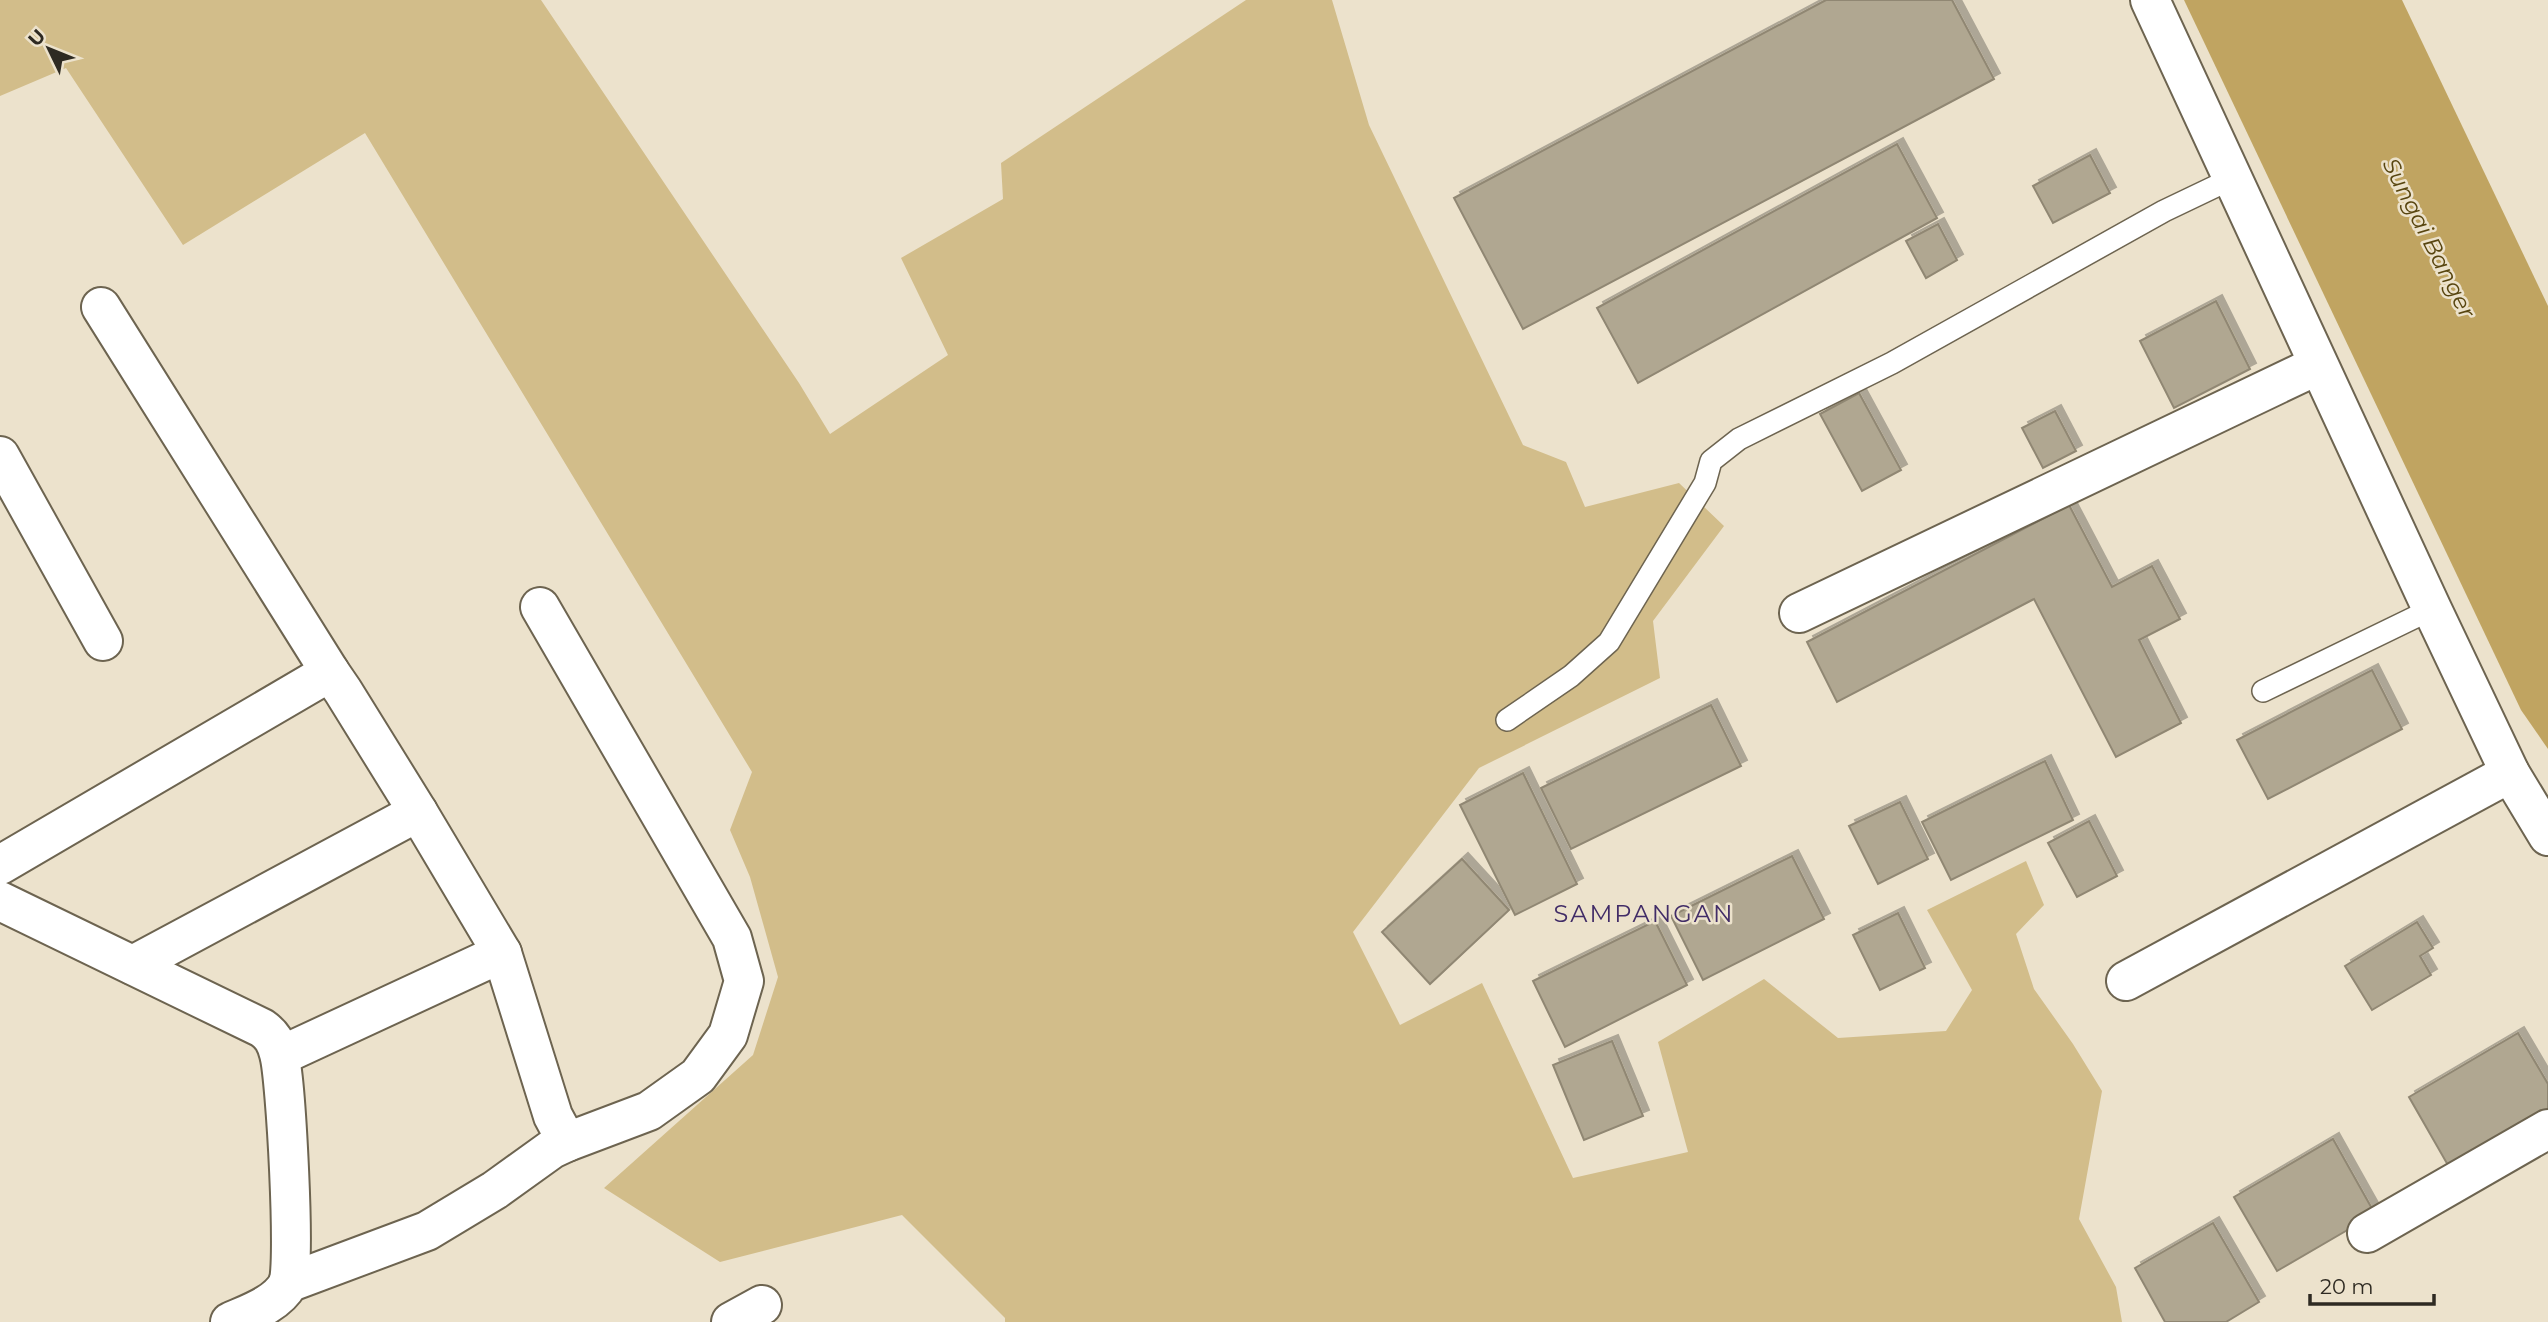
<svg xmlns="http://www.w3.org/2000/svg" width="2548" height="1322" font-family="Montserrat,sans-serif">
  <defs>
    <filter id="shadow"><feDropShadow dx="6" dy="-6" stdDeviation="0" flood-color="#0004"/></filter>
  </defs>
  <rect width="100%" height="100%" fill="#ece2cc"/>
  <polygon fill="#d2bd8a" points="0,0 541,0 799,383 830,434 948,355 901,258 1003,199 1001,163 1246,0 1332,0 1369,125 1523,445 1566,462 1585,507 1679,483 1724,526 1653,621 1660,678 1479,768 1353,932 1400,1025 1482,983 1573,1178 1688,1152 1658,1042 1764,979 1838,1038 1946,1031 1972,990 1927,910 2026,861 2044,905 2016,934 2034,989 2073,1044 2102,1091 2079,1219 2116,1287 2122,1322 1005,1322 1005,1318 902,1215 720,1262 604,1188 753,1055 778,977 750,877 730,830 752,772 365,133 183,245 66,68 0,96"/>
  <polygon fill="#c0a461" points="2184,0 2402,0 2548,306 2548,749 2521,710"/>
  <g fill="#b0a791" stroke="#908773" stroke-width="2" filter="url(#shadow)">
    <polygon points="1826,0 1952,0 1994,79 1523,329 1454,198"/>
    <polygon points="1897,144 1937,218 1638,383 1597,308"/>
    <polygon points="2090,155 2110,193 2053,223 2033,186"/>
    <polygon points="1938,224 1957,260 1926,278 1906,241"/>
    <polygon points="2216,301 2250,369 2174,408 2140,341"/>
    <polygon points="1859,393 1901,470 1862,491 1820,414"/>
    <polygon points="2055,411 2076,451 2043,468 2022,428"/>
    <polygon points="2069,505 2112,587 2152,566 2180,619 2139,640 2181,723 2116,757 2034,599 1837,702 1807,642"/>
    <polygon points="2372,670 2402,729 2268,799 2237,740"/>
    <polygon points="1711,705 1741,766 1571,849 1541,788"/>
    <polygon points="2045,761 2073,820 1951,880 1922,822"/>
    <polygon points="1523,773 1577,884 1515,915 1460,805"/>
    <polygon points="1900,802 1928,859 1878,884 1849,826"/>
    <polygon points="2089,821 2117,876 2077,897 2048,843"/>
    <polygon points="1792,856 1824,919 1703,980 1671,916"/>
    <polygon points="1462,859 1509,910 1430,984 1382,932"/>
    <polygon points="1898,913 1925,968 1880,990 1853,935"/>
    <polygon points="1655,921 1687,985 1565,1047 1533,981"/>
    <polygon points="2417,922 2433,948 2420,956 2431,975 2372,1010 2345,966"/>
    <polygon points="2518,1033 2548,1084 2548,1110 2449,1167 2409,1097"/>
    <polygon points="1612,1041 1643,1116 1584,1140 1553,1065"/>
    <polygon points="2333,1139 2375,1214 2277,1271 2234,1197"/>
    <polygon points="2213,1223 2259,1302 2226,1322 2165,1322 2135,1268"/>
  </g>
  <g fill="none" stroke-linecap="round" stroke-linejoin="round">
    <g stroke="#6d6450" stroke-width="24">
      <g id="service">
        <polyline points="2263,691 2432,609"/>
        <polyline points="1507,720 1571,676 1609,642 1705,483 1711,461 1739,439 1892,363 2164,211 2233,178"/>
      </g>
    </g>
    <g stroke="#6d6450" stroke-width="42">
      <g id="minor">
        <polyline points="101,307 330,672"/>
        <polyline points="0,456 103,641"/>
        <polyline points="540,607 732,938 744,981 728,1035 698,1076 649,1111 567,1142"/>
        <polyline points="1799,613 2318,365"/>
        <polyline points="0,865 330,672 343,691 418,812 502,953 553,1116 567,1142 552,1149 495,1190 427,1231 288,1283"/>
        <path d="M0,901L262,1028C272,1035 276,1042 279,1054C286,1078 296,1267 288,1284C277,1304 250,1313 230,1322"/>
        <polyline points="133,965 418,812"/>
        <polyline points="2126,981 2510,773"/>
        <polyline points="280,1056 502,953"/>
        <polyline points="2367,1233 2548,1129"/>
        <polyline points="731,1322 762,1305"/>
      </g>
    </g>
    <g stroke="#6d6450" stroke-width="42">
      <polyline id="tertiary" points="2150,0 2432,609 2510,773 2548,836"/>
    </g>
    <use href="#service" stroke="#fff" stroke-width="21"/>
    <use href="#minor" stroke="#fff" stroke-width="38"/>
    <use href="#tertiary" stroke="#fff" stroke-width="38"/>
  </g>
  <g text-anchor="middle" stroke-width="5" stroke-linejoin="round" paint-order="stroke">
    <g font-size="23" font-style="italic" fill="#58450f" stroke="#ece2cc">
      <text transform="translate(2429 238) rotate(63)" y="8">Sungai Banger</text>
    </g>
    <g font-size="24" letter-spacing="2" fill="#412c67" stroke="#ece2cc">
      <text x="1644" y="922">SAMPANGAN</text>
    </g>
  </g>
  <g transform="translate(49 49) rotate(313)" stroke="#ece2cc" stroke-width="5" paint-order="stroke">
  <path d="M0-5L12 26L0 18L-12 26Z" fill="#2e2a22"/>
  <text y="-10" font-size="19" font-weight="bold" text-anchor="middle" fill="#2e2a22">U</text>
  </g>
  <path d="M2310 1294v10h124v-10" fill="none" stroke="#2e2a22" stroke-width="3.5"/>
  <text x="2320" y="1294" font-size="21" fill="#2e2a22" stroke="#ece2cc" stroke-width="5" paint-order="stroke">20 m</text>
</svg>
